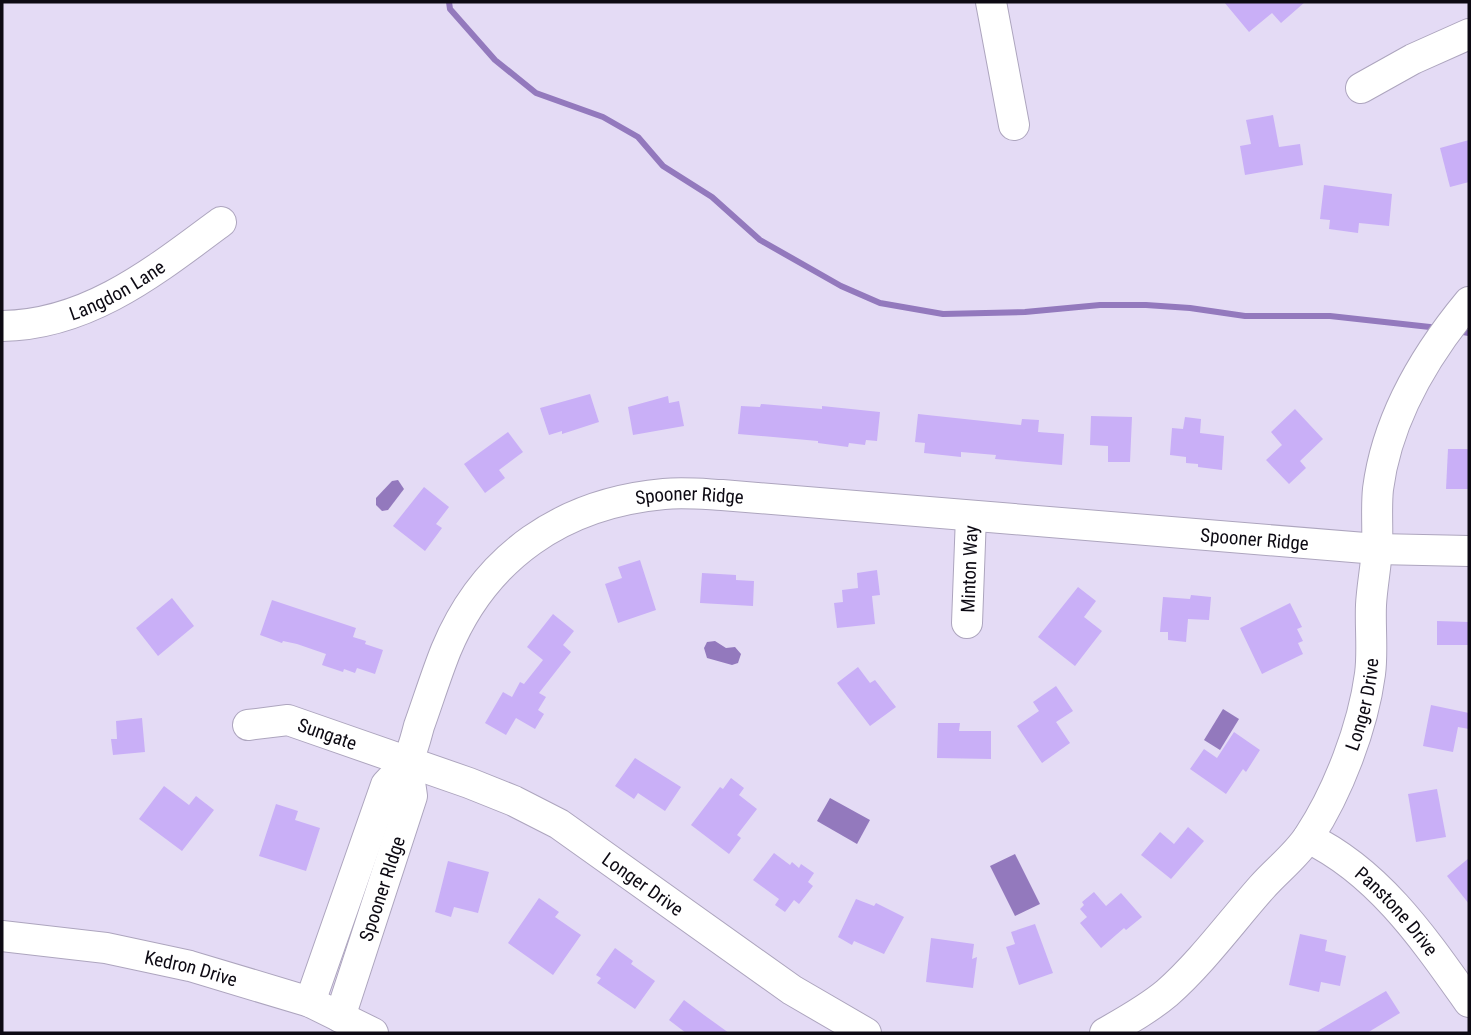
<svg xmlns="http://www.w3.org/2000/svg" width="1471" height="1035" font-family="'Roboto Condensed',sans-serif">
  <rect width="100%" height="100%" fill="#e4dbf5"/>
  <g fill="#9379bd">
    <polygon points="398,480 404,489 388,510 382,511 376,505 376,498 392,481"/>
    <polygon points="715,641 726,648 735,647 741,654 738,663 732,665 707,658 704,648 707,642"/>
    <polygon points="1223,709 1239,719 1220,750 1204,740"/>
    <polygon points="830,798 870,820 857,844 817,821"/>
    <polygon points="1015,854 1040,904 1015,916 990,866"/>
  </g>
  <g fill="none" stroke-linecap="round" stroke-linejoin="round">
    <g stroke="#9379bd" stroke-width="6">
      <polyline points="449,2 450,9 495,60 536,93 603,117 638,137 663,166 712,197 760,240 841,286 880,303 943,314 1025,312 1100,305 1146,305 1190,308 1245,316 1330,316 1439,328"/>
      <polyline points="1456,331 1469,333"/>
    </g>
  </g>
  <g fill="#c9aff7">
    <polygon points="1224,2 1305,2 1281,23 1272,13 1249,32"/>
    <polygon points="1273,115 1279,147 1300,144 1303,165 1245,175 1240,146 1251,144 1246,120"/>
    <polygon points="1469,140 1469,182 1450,187 1440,148"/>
    <polygon points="1324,185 1392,194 1389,226 1359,223 1358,233 1329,229 1330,220 1320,219"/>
    <polygon points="590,394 599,422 562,434 562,431 549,435 540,408"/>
    <polygon points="668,396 669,403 679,401 684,426 633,435 628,407"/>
    <polygon points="761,404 822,409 822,406 880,412 877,441 866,440 865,445 849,443 848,447 818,443 818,441 738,434 741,406 760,407"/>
    <polygon points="1295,409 1323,439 1300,461 1306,468 1289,484 1266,460 1282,445 1271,432"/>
    <polygon points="918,414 1021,425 1022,419 1039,420 1038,432 1064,434 1062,465 995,459 996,455 961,452 961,457 924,453 925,443 915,442"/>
    <polygon points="1091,416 1132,417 1130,462 1108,462 1108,446 1090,445"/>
    <polygon points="1185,417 1201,419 1200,433 1224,436 1222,470 1198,467 1198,464 1186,463 1186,457 1170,455 1172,428 1183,429"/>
    <polygon points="508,432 523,452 499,470 505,478 485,493 464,464"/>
    <polygon points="1448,449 1469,449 1469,489 1446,489"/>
    <polygon points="424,487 449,507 436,524 442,528 425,551 393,526"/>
    <polygon points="640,560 656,610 618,623 605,584 622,578 618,567"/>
    <polygon points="877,570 880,595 872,596 875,624 837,628 834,603 843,602 842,590 858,588 857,573"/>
    <polygon points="702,573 736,575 736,580 754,581 753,606 700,603"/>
    <polygon points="1078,587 1096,601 1084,617 1102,631 1075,666 1038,637"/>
    <polygon points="1191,595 1211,597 1209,620 1188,619 1186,642 1168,640 1168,632 1160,632 1163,597 1190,599"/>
    <polygon points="172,598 194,626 158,656 136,628"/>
    <polygon points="272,600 356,628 353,637 366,641 365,644 383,650 375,674 357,668 355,673 344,669 343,672 322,665 326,654 297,644 283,641 282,643 260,635"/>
    <polygon points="1290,603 1302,627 1297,629 1303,641 1298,643 1303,654 1262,674 1240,628"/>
    <polygon points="553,614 574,631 563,645 571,652 539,693 546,697 538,710 544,714 535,729 516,718 506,735 485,723 503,692 512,697 520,682 524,684 543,660 527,647"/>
    <polygon points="1437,621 1469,622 1469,645 1437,645"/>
    <polygon points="858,667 870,683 875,680 896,707 870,726 837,683"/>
    <polygon points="1056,686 1073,711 1056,722 1070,743 1042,763 1017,726 1039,711 1033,702"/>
    <polygon points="1431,705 1469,713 1469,729 1458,727 1453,752 1423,746"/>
    <polygon points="142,718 145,752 113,755 111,739 117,739 116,721"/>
    <polygon points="938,723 960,723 959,731 991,731 991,759 937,758"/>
    <polygon points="1234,732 1260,750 1246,772 1243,769 1226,794 1190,769 1204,749 1217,758"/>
    <polygon points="635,758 681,787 665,811 638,793 634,799 615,786"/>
    <polygon points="731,778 744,788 739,795 757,809 737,835 741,838 729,854 691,825 720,787 723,789"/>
    <polygon points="164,786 189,805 196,796 214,810 182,851 139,819"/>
    <polygon points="1437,789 1446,837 1416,842 1408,794"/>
    <polygon points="276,804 298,811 295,820 320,828 306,871 259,856"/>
    <polygon points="1188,827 1204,841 1171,879 1141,855 1160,832 1174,844"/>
    <polygon points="774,853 790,865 792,862 799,868 801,864 814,873 808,882 813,886 799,904 794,900 785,912 775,905 779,899 753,880"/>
    <polygon points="1469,858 1469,904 1447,876"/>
    <polygon points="448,861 489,872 478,913 454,907 451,917 435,912"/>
    <polygon points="1094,892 1106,906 1121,893 1142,917 1126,930 1124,928 1101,948 1080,923 1087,917 1080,909 1084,905 1082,902"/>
    <polygon points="539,898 559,912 555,917 581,935 553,975 508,943"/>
    <polygon points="856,899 874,906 876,903 904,917 884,954 854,941 852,945 838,937"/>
    <polygon points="1035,924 1053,973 1019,985 1006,947 1015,944 1011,932"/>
    <polygon points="1300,934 1327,940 1325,951 1346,956 1340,986 1321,982 1319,992 1289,985"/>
    <polygon points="931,938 974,944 972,959 977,957 973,988 926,982"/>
    <polygon points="615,948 633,961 631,964 655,981 635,1009 597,983 601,978 596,975"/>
    <polygon points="1386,991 1400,1013 1367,1033 1314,1033"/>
    <polygon points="684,1000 704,1015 729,1033 686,1033 669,1020"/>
  </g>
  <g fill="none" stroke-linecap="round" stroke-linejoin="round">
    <g stroke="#ada5be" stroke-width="32">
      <g id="minor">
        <polyline points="991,2 1014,125"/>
        <polyline points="1361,88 1413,59 1469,34"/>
        <path id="s1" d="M2,326C88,325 155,271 221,222"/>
        <path id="s2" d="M967,623L971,516"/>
        <path id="s3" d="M248,725L288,720L469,783L514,801L559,824L792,990L866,1033"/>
        <path id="s4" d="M1308,838C1379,872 1425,940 1469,1002"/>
        <path id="s5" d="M2,936L106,948L190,966L310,1002L373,1033"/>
        <path id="s6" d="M310,1002L386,785C392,778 401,770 407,761C413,751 416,737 419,726C428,701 436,675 446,650C485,556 563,503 664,494C683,492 703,494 722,495L1377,549L1469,551"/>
        <path id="s7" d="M340,1017L412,796L407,761"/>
        <path id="s8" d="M1105,1033C1126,1021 1148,1009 1167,993C1202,962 1231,922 1262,887C1277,870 1297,855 1309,836C1338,792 1363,727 1370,674C1373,652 1370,628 1371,605C1372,586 1376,567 1377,548C1378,528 1376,508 1378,489C1387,419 1425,355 1469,302"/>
      </g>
    </g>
    <use href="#minor" stroke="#fff" stroke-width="30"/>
  </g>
  <g text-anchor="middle" stroke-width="6" stroke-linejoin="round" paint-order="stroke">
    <g font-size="19" fill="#0d0a13" stroke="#e4dbf5">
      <text dy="7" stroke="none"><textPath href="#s1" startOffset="122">Langdon Lane</textPath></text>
      <text dy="7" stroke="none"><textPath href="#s6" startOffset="688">Spooner Ridge</textPath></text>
      <text dy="7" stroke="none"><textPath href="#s6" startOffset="1255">Spooner Ridge</textPath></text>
      <text dy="7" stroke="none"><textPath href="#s2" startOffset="54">Minton Way</textPath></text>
      <text dy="7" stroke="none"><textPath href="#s8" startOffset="429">Longer Drive</textPath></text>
      <text dy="7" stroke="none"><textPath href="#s3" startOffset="82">Sungate</textPath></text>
      <text dy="7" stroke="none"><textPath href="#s3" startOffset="434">Longer Drive</textPath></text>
      <text dy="7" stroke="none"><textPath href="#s7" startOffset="135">Spooner RIdge</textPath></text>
      <text dy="7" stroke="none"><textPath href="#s4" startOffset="116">Panstone Drive</textPath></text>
      <text dy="7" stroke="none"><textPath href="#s5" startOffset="192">Kedron Drive</textPath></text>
    </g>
  </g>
  <rect width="1471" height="1035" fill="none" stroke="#0d0a13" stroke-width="7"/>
</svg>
